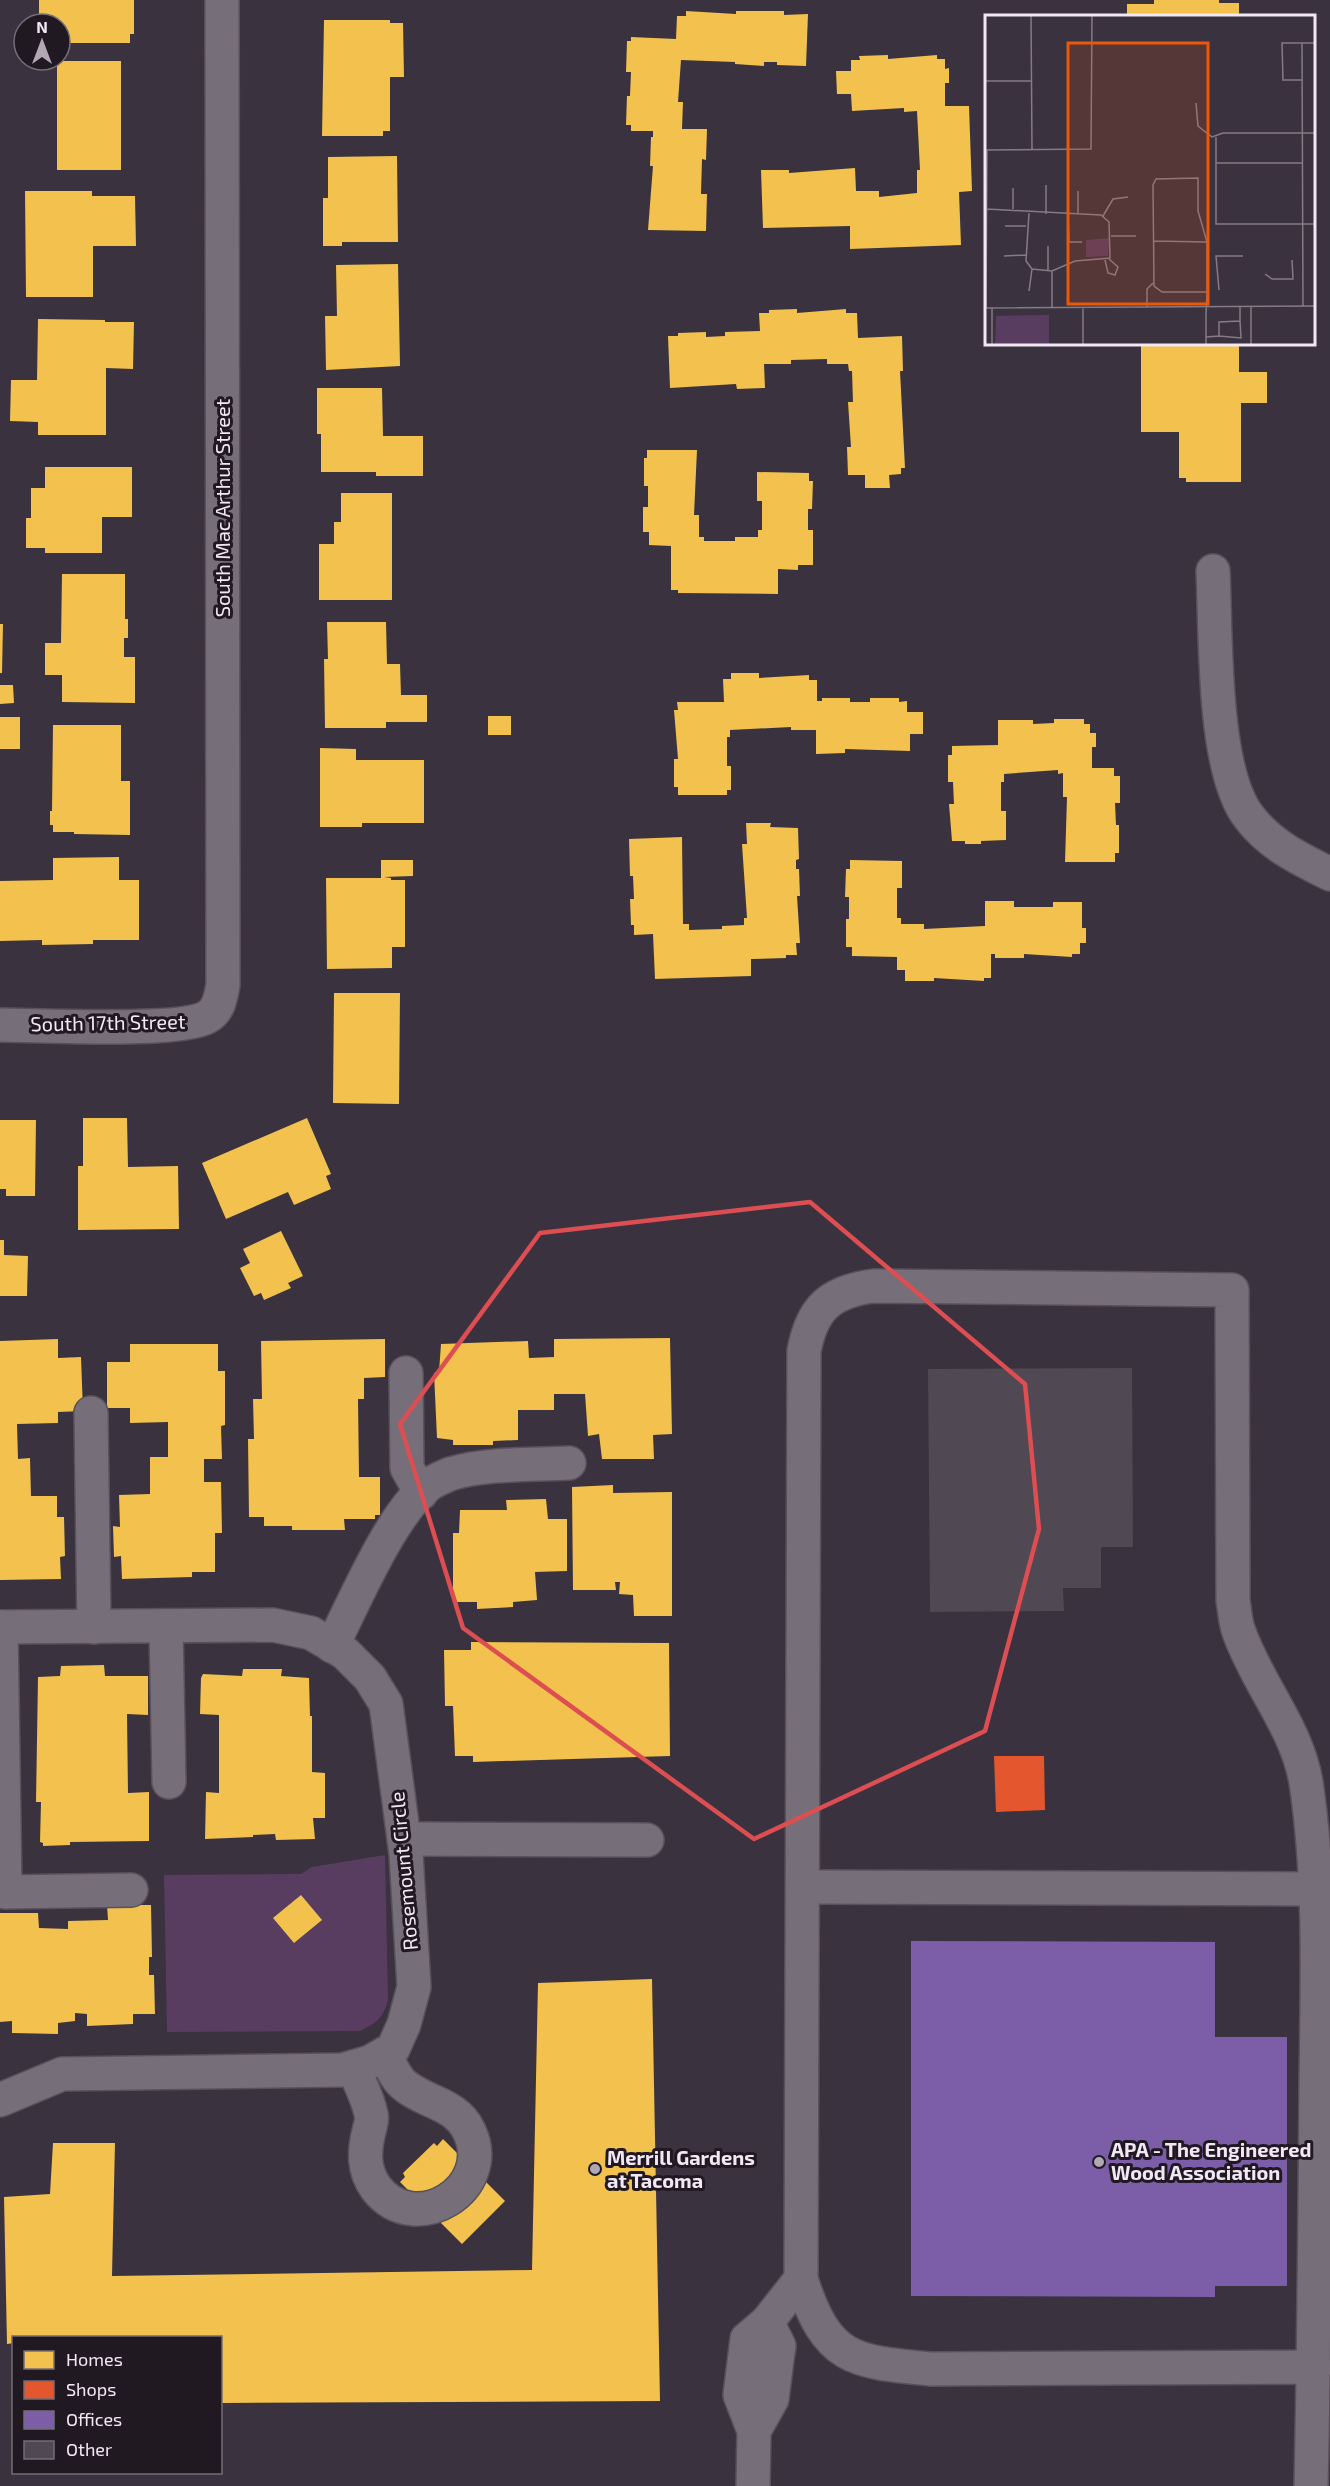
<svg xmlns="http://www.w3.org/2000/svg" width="1330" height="2486" font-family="'Exo 2',sans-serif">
  <rect width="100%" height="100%" fill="#3a323e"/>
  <path fill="#583d61" d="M385,1855L388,2000C383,2018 377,2023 360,2031L167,2032L164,1875L301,1874L312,1867Z"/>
  <g fill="#f2c14e">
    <polygon points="39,0 134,0 134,34 130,34 130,43 60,43 60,24 39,24"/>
    <polygon points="1154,0 1219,0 1219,3 1239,3 1239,16 1127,16 1127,4 1154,4"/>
    <polygon points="686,11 736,14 736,11 784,11 784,15 808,14 806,66 777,65 777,62 764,62 764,66 735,64 735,62 681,60 678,102 683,102 682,129 707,129 706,160 702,159 701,194 707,194 706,231 648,230 653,166 650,166 651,137 653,137 653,131 631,131 631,125 626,125 627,96 630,96 631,72 626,72 627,41 631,41 631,37 676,39 677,16 686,16"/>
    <polygon points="324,20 390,20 390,23 403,23 404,77 390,77 390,131 383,131 383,136 322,136"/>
    <polygon points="888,55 888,59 937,55 937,59 945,59 945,69 949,68 949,83 945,83 945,106 969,106 972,191 959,192 961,245 850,249 850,226 763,228 761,170 789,170 789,173 855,168 856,191 879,191 879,197 917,193 917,170 920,170 917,111 904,112 904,108 852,111 851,94 837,94 836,71 851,71 851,60 860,60 859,56"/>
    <rect x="57" y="61" width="64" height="109"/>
    <polygon points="397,156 398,242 342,242 342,246 323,246 323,198 328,198 328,157"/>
    <polygon points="25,191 92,191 92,196 135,196 136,246 93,246 93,297 26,297"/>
    <polygon points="398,264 400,366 326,370 325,316 337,316 336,265"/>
    <polygon points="797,309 797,313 846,309 846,313 857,313 858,338 902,336 903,371 900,371 905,468 901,468 901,474 889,475 890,488 865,488 865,475 848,475 847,447 851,447 848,402 853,402 852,371 849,371 848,364 827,364 827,359 791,360 791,364 764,364 765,388 737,389 736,384 670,388 668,336 678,336 678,333 706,332 706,337 725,336 725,332 760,331 759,313 769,313 769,310"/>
    <polygon points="38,319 105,320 105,322 134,322 133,369 106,368 106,435 38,435 38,422 10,421 11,380 37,380"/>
    <polygon points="1141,344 1239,344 1239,372 1267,372 1267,403 1241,403 1241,482 1186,482 1186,478 1179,478 1179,432 1141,432"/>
    <polygon points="317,388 382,388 383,436 423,436 423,476 376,476 376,472 321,472 321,434 317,434"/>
    <polygon points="647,450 697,450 694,515 699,515 699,537 704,537 704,541 735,541 735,537 758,537 758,530 762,530 762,501 757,501 757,472 809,473 809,481 813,481 812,509 808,509 808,530 813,530 813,565 798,565 798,570 778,569 778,594 678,593 678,590 671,590 671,546 649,545 649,532 643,532 643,507 648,507 648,486 644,486 644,458 647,458"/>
    <polygon points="45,467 132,467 132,517 102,517 102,553 45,553 45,548 26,548 26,518 31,518 31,488 45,488"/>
    <polygon points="341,493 392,493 392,600 319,600 319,544 334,544 334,522 341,522"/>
    <polygon points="62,574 125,574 125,619 128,619 128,638 124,638 124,657 135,657 135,703 62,702 62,675 45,675 45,643 61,643"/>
    <polygon points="327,622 386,622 387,664 400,664 401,695 427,695 427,722 386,722 386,728 325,728 324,659 328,659"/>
    <polygon points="0,624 3,624 2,673 0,673"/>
    <polygon points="731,673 759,673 759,678 809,675 809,680 817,680 817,701 822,701 822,698 850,698 850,702 870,702 870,698 899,698 899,702 907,701 907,712 923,712 923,734 910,734 910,751 845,749 845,753 816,754 816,730 791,730 791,727 730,730 730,737 727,737 727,766 731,766 731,790 727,790 727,795 678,795 678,787 674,787 674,759 678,759 674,710 678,710 677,702 724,702 723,679 731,679"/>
    <polygon points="0,685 13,685 14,703 0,704"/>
    <rect x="488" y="716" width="23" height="19"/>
    <rect x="0" y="717" width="20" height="32"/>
    <polygon points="1054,719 1084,719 1084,724 1090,724 1090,733 1096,733 1096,747 1092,747 1092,768 1114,768 1114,776 1120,776 1120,803 1115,803 1116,825 1119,825 1119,853 1115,853 1115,862 1065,862 1067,797 1063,797 1063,773 1058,774 1058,770 1004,774 1004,782 1001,782 1001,811 1006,811 1006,840 981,841 981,844 965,844 965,841 952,841 949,804 954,804 953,782 948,782 948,755 952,755 952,746 998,745 998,720 1033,720 1033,724 1054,723"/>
    <polygon points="53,725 121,725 121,781 130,781 130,835 74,834 74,832 53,832 53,825 50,825 50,811 52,811"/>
    <polygon points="320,748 356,749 356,760 424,760 424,823 362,823 362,827 320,827"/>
    <polygon points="746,823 771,823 770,827 798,828 799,859 796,860 796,869 799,869 800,896 797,896 800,943 796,943 797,955 786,955 786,958 751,959 751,976 655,979 653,934 634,935 634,925 631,925 630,899 634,899 633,876 630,876 629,839 682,837 683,924 689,924 689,930 722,929 722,926 744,925 744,918 747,918 742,844 747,844"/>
    <polygon points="119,857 119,880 139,880 139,940 93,940 93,944 42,945 42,940 0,941 0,881 53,880 53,858"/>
    <polygon points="381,860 413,860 413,876 384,877 391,878 391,880 405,880 405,947 392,947 392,968 327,969 326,878 381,878"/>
    <polygon points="850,860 902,861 902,888 897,888 897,918 901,918 901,924 924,924 924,929 985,926 985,901 1014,901 1014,907 1053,907 1053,902 1082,902 1082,928 1086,928 1086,943 1080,943 1080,954 1072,954 1072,957 1024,954 1024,958 995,958 995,954 991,954 991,978 984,978 984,981 934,978 934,981 905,981 905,970 897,970 897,957 852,956 852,947 846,947 846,919 849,919 849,897 845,897 846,869 850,869"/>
    <polygon points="334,993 400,993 399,1104 333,1103"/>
    <polygon points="83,1118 127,1118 128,1167 178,1166 179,1229 78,1230 78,1166 83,1166"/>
    <polygon points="307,1118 331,1174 326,1176 331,1189 294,1205 288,1192 226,1219 202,1163"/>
    <polygon points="0,1120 36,1120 35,1196 6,1196 6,1189 0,1189"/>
    <polygon points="281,1231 303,1276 288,1283 291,1288 264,1300 261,1293 254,1296 240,1268 250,1263 243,1249"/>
    <polygon points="0,1240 4,1240 4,1255 28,1256 27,1296 0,1296"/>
    <polygon points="670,1338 672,1434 653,1435 654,1459 602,1459 599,1434 588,1436 585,1394 554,1394 554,1410 518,1410 518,1440 493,1441 493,1445 453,1445 453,1440 437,1438 434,1373 439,1372 441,1344 528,1341 529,1358 554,1357 554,1339"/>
    <polygon points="58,1339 58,1358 81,1357 83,1411 58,1412 58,1423 17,1424 18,1459 30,1458 31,1496 57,1496 57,1517 64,1517 65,1556 60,1557 61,1579 0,1580 0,1341"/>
    <polygon points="385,1339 385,1377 364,1378 364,1399 358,1399 359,1477 380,1477 380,1515 375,1515 375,1519 344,1519 345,1530 292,1530 292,1526 264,1526 264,1517 249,1517 248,1439 254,1439 253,1399 262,1399 261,1341"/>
    <polygon points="130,1344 218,1344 218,1371 225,1371 225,1425 221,1426 222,1459 204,1459 204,1482 221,1482 222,1533 215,1533 215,1572 192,1572 192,1577 122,1579 121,1556 114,1557 113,1526 120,1527 119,1495 150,1494 150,1457 168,1457 168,1422 130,1423 130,1408 107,1408 107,1362 130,1362"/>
    <polygon points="613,1485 613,1493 672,1492 672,1616 634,1616 633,1595 619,1594 620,1582 615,1582 616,1590 573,1590 572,1487"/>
    <polygon points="546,1499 548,1519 567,1519 567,1571 535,1572 537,1600 513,1602 513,1607 477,1609 477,1602 453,1602 453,1533 459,1533 460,1510 507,1510 506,1500"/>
    <polygon points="471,1642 669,1643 670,1756 473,1762 473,1756 455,1756 453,1706 445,1706 444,1650 471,1650"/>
    <polygon points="104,1665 105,1676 148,1676 148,1715 127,1714 128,1793 149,1792 149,1841 70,1842 70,1845 43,1846 43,1843 40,1842 41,1802 36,1802 38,1677 60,1676 61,1666"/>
    <polygon points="243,1669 282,1669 281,1676 309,1678 310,1716 312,1716 312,1772 325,1773 325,1818 313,1818 315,1839 276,1840 275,1834 253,1835 253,1837 205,1839 206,1792 219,1793 219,1715 200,1714 201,1678 203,1674 242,1676"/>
    <polygon points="301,1895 322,1920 294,1943 273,1918"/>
    <polygon points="107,1905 151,1905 152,1957 149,1957 149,1975 154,1975 155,2014 133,2014 133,2024 87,2026 87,2014 75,2013 75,2021 58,2023 58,2034 12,2033 12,2021 0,2022 0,1913 38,1913 39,1928 68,1929 68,1921 108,1920"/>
    <polygon points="652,1979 660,2401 220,2403 220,2338 14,2338 14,2343 7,2344 4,2197 50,2194 53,2143 115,2143 112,2276 532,2270 538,1983"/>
    <polygon points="443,2139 505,2201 462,2244 400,2182 405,2177 403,2173 434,2143 437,2146"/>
  </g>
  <polygon fill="#e4572e" points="994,1756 1044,1756 1045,1810 996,1812"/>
  <polygon fill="#7b5ea7" points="911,1941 1215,1942 1215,2037 1287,2037 1287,2286 1215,2286 1215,2297 911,2296"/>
  <polygon fill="#504853" points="1132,1368 1133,1547 1101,1547 1101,1588 1063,1588 1064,1611 930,1612 928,1369"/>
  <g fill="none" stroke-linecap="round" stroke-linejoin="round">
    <g stroke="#58505b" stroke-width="36">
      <g id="minor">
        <path d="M1213,571C1216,633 1212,770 1249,817C1270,845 1300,859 1330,874"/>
        <path d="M0,1025C39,1025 180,1033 207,1017C219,1011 221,996 223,985L222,0"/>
        <polyline points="406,1373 407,1468 421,1493"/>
        <polyline points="91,1413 94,1627"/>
        <polyline points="166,1626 169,1782"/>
        <polyline points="0,1627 273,1625 311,1633 345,1653 370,1678 386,1704 406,1854 414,1987 404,2024 393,2049 370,2062 342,2070 62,2074 0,2100"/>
        <polyline points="1,1627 5,1892 131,1890"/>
        <path d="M332,1646C354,1603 390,1517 426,1487C431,1482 443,1477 450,1474C487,1463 531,1465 569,1463"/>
        <polyline points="404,1839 647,1840"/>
        <polyline points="803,1887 1315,1889"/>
        <path d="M353,2067C359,2082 368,2098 371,2114C373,2119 370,2126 369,2131C364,2151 363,2170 376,2188C415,2239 497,2188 469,2131C456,2103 425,2103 404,2085C395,2078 390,2063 384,2054"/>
        <polyline points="754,2431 772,2399 777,2359 779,2346 767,2322"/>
        <polyline points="753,2486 754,2431 740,2395 747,2339 767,2322 801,2279"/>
        <path d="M1311,2486C1314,2353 1315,2220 1316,2087C1317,1988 1321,1888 1307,1789C1300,1731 1258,1686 1239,1632C1235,1622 1235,1611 1233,1601L1232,1290L873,1286C830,1292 812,1308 804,1351L801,2279C827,2360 852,2362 931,2369L1315,2367"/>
      </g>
    </g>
    <use href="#minor" stroke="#766e79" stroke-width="33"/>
  </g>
  <path fill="none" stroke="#dc4e51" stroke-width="4.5" stroke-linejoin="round" d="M810,1202L1025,1384L1039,1529L985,1731L754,1839L463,1628L400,1424L540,1233Z"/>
  <g fill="#b2a8b5" stroke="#201922" stroke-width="2">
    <circle cx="1099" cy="2162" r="6"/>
    <circle cx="595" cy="2169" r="6"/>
  </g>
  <g text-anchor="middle" stroke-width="6" stroke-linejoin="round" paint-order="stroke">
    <g font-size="20" fill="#f2e8f5" stroke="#201922">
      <text transform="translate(223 508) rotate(-90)" y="7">South Mac Arthur Street</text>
      <text transform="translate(108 1023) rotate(-1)" y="7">South 17th Street</text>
      <text transform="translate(404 1871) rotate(-95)" y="7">Rosemount Circle</text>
    </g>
    <g font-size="20" font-weight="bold" fill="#f2e8f5" stroke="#201922" text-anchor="start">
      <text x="1111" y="2157">APA - The Engineered<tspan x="1111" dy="23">Wood Association</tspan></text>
      <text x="607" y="2165">Merrill Gardens<tspan x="607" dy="23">at Tacoma</tspan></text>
    </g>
  </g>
  <g transform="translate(985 15)">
    <rect width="330" height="330" fill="#3a323e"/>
    <path d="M124,223L123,241L101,242V225ZM64,300V330H10L11,301Z" fill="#583d61"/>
    <path fill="none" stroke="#847b87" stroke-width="1.5" d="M46,0L47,135M317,28L318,291M317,65H298L297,28H330M0,66H46M211,88L213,111L227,122L238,118H330M231,122V209H330M231,148H317M61,170V199M28,173V194M93,176V199M2,194L116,200L124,207L125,243L90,246L67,256L47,254L41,246L44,198M83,199L84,227H97M118,201L128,184L143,182M20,211H41M126,221H151M168,226L222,227M19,241L41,240M120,245L123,258L130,260L133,252L124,244M63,256V231M67,256V293M67,256V289M280,259L287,264H308L307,245M234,275L231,241H258M44,276L47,254M98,292V330M162,292V274L168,268M0,293L330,291M1,293L2,135L106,134L107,0M234,321L256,323L255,306M221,322L234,321V307L255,306V291M7,330V293M221,330V299L222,277V227L213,196V163L171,164L168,170L169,271L177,277H222M266,330V291"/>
    <path fill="#e8590c" fill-opacity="0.15" stroke="#e8590c" stroke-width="3" d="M83,28H223V289H83Z"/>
    <rect width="330" height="330" fill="none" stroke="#f2e8f5" stroke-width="3"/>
  </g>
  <rect x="12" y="2336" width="210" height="138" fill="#201922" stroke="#746c76" stroke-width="1.5"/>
  <rect x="24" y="2351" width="30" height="18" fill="#f2c14e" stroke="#746c76" stroke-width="1.5"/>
  <text x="66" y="2366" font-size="18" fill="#f2e8f5">Homes</text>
  <rect x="24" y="2381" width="30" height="18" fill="#e4572e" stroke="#746c76" stroke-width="1.5"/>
  <text x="66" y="2396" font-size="18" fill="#f2e8f5">Shops</text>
  <rect x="24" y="2411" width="30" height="18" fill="#7b5ea7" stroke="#746c76" stroke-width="1.5"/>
  <text x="66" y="2426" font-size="18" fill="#f2e8f5">Offices</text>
  <rect x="24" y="2441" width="30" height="18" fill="#504853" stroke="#746c76" stroke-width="1.5"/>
  <text x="66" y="2456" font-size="18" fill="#f2e8f5">Other</text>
  <g transform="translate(42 42)"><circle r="28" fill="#201922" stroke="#746c76" stroke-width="1.5"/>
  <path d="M0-4.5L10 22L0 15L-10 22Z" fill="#b2a8b5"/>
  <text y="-9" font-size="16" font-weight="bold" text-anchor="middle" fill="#f2e8f5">N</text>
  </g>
</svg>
